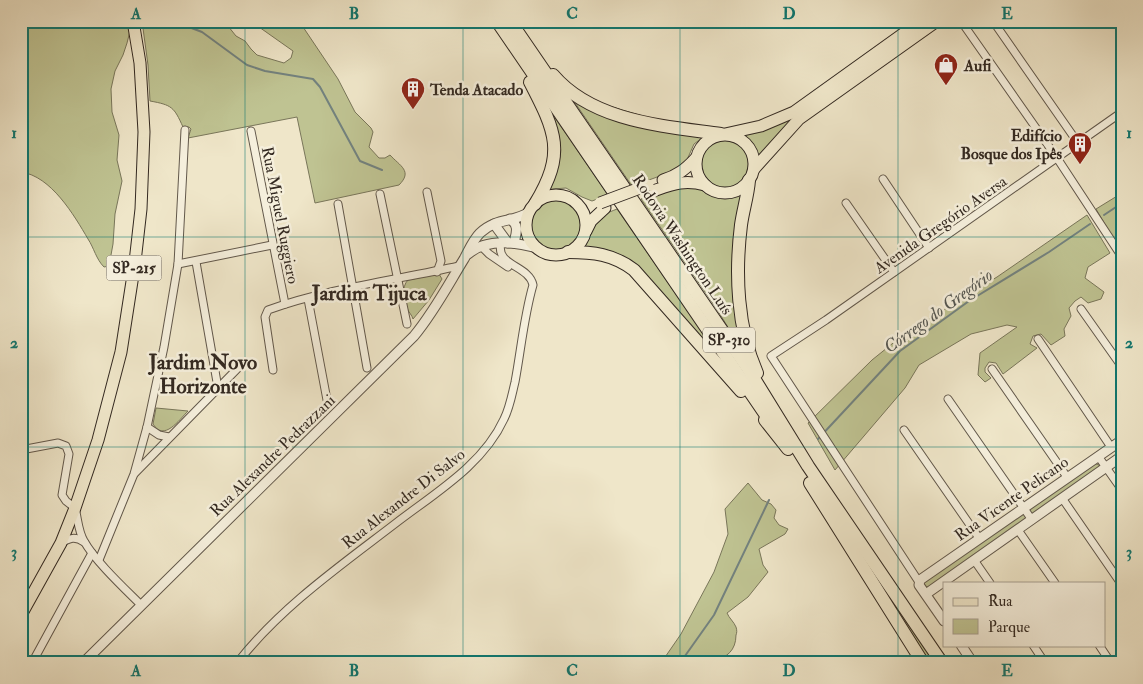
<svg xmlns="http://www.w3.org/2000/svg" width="1143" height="684" font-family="'IM FELL Double Pica',serif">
  <rect width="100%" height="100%" fill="#efe6c9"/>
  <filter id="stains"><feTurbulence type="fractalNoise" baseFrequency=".004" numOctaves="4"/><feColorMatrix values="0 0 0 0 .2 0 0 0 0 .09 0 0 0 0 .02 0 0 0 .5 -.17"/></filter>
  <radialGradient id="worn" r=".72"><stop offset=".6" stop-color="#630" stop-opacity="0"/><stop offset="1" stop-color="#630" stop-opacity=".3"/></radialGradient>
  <g fill="#bfc392" stroke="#79765a">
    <path d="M21,21H128L130,31L127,43L123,55L115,71L111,89L112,112L119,135L117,160L122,181L115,214L113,244L109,266L104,267C96,259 94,248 88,239C74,215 51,176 21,172Z"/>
    <path d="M142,21H224L236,36L245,41L251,49L257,55L284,63L291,58L293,51L259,27L256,21H299L338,79L355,112L371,128L373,132L369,147L379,158H385L390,155C400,166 413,171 399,185L315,203L297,117L188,138L191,129L189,127H183C174,107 172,105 150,101L148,65Z"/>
    <polygon points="925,21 932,21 802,114 759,160 753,147 740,136 757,131"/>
    <polygon points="569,94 706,135 694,144 686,162 674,171 632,186"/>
    <polygon points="551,112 608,195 592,201 582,197 566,188 553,189 545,191"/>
    <circle cx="725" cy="163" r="26"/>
    <polygon points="677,187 698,188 709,195 722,198 734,196 745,191 741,206 746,356 716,308 641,199"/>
    <polygon points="1122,193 1122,234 1116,243 1096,209"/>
    <circle cx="557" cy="225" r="26"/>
    <path d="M617,209L716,352L715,353L641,269C624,254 606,247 583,247C588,241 589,236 592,229C595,217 607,213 617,209Z"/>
    <polygon points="1087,215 1110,253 1088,267 1085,278 1104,292 1101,299 1088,303 1081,297 1075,301 1069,308 1071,316 1064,329 1065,336 1051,345 1041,334 1033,336 1030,344 1037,348 1003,374 996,363 989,362 985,368 985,372 991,378 985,382 978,375 980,353 1017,327 1007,325 971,334 919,365 905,388 835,470 808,423 872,360 903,335 997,277"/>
    <path d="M439,274L442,279L429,300L413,319C412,315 409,313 407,308C404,300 401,287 408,280Z"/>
    <path d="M156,408L188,411C179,420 164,442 153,424Z"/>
    <polygon points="1094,463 1099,465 1100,468 1032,515 1028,508"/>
    <path d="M748,483L762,500L771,504L776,510L774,518L779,525L788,529L785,534L759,549L763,565L768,572L748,597L727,613C729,618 734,622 736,627C737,630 737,633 736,635C736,650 727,658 714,660L712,663H661L681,634L714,572L728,534L725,509Z"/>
    <polygon points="1022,512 1026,516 1025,519 930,587 926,587 923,582"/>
    <polygon points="873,566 939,663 927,663 868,570"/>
  </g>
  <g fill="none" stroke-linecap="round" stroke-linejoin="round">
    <g stroke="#73827f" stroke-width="2">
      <polyline points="173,21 202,32 247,65 265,71 313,79 320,87 360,161 382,170"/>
      <polyline points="1104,215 1122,203"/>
      <polyline points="818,439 900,351 969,301 1049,252 1090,224"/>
      <polyline points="680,663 714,615 769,500"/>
    </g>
    <g stroke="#62584b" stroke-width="9">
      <g id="minor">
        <polyline points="750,21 753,24 758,21"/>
        <polyline points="961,21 1057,158 1122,257"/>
        <polyline points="993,21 1078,143"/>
        <polyline points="251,131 285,304"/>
        <polyline points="883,179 929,248"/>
        <polyline points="427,192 441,261 437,272"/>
        <polyline points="380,194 407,324"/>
        <polyline points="846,203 894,272"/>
        <polyline points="338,204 367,368"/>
        <polyline points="481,246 489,254 508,267"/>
        <polyline points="196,262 218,388"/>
        <polyline points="178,264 272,245"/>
        <polyline points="308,299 327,400"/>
        <polyline points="1081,309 1122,367"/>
        <polyline points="1038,339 1111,447"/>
        <polyline points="992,369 1067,477"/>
        <path d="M273,370L265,317L268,310C329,288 396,280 459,266"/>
        <polyline points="948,399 1032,520"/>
        <polyline points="147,427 159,435 169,437"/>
        <polyline points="904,430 979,538"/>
        <path d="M21,450L58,443L66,446L69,454L62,495L66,501L75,508C78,519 78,531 84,541C95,561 124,588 141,605"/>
        <polyline points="1098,456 1122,490"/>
        <polyline points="135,473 238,368"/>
        <polyline points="1062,498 1122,585"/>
        <polyline points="1018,530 1055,583"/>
        <path d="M61,543C70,538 75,536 84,542"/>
        <polyline points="99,560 134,474 147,427 164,347 178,264 185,130"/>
        <polyline points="974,560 990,583"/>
        <polyline points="919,582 771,356 826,320 1122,112"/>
        <polyline points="1033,645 1045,663"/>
        <polyline points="1099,645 1111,663"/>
        <polyline points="32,663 92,553"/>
        <path d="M237,663C281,607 340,566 396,523C435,493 483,465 504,419C510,407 512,394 515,382C521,350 524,316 533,285C529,265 495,266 501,243"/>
      </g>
    </g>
    <g stroke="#62584b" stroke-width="11">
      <g id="tertiary">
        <path d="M510,219C520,226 516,233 514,243"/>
        <polyline points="494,224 508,243"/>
        <path d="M468,254C487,238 515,242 537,248"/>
        <polyline points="926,594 1122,456"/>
        <polyline points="944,621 919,585 920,580 1122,440"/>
        <polyline points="961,645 973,663"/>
        <path d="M83,663L414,336C434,312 448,285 464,259C469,250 473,240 480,233C497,217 514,223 529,212"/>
      </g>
    </g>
    <g stroke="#332921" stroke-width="13">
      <g id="primary">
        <polyline points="725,134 761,126 794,112 921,21"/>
        <circle cx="725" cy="164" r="29"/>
        <polyline points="754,169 799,119 937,21"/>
        <path d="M663,180C677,176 686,169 696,158"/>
        <path d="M650,192C671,185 683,179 705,185"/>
        <circle cx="556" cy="225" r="30"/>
        <polyline points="586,231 591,221 605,208"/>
      </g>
    </g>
    <g stroke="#332921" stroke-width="13">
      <polyline id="trunk" points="21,615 61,543 75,508 98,440 121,352 135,262 141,209 144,132 140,63 133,21"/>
    </g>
    <g stroke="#332921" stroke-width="14">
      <g id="motorway">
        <polyline points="497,21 772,424"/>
        <polyline points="510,21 747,367 808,466 942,663"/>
        <path d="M553,75C593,122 664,126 721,134"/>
        <path d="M530,82C556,132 566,153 535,204"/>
        <path d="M749,180C748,195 743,210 741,225C735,273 737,328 757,373"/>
        <path d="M568,252C593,252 613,254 634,270L741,391"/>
        <polyline points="765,420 788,449"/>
        <polyline points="810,483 923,663"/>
      </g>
    </g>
    <use href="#minor" stroke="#f5efdc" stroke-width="7"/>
    <use href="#tertiary" stroke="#f5efdc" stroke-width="9"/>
    <use href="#primary" stroke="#efe6c9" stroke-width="11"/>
    <use href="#trunk" stroke="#efe6c9" stroke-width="11"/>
    <use href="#motorway" stroke="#efe6c9" stroke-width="12"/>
    <g stroke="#332921" stroke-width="13" stroke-linecap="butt">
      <polyline id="primary-bridge" points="600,203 648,185"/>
    </g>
    <use href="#primary-bridge" stroke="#efe6c9" stroke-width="11"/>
  </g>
  <path fill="none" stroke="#0f766e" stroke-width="1" stroke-opacity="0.55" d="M245,21V663M463,21V663M680,21V663M898,21V663M21,237H1122M21,447H1122"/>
  <defs>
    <g id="shop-pin" transform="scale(1.25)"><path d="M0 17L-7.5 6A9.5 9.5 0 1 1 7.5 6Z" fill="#8f2418" stroke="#f5efdc"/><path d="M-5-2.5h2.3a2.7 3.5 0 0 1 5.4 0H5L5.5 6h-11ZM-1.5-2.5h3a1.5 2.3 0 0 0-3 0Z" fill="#fff"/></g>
    <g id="building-pin" transform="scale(1.25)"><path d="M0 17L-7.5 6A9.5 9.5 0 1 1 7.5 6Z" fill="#8f2418" stroke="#f5efdc"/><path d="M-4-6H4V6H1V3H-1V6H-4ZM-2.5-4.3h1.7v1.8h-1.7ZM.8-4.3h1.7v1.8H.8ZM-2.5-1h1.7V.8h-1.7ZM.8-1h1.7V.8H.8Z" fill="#fff"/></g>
  </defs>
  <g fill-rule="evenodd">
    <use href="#shop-pin" x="946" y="65"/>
    <use href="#building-pin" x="413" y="89"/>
    <use href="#building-pin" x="1080" y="144"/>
  </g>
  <g text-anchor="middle" stroke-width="5" stroke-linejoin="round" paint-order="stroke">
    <g fill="#f5efdc" stroke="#6d6459" stroke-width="1">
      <rect x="106.5" y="255.5" width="55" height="25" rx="4"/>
      <rect x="703" y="327.5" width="52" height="25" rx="4"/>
    </g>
    <g font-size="15" font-weight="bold" fill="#332921">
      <text x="134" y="273">SP-215</text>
      <text x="729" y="345">SP-310</text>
    </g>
    <g font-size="16" font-weight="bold" fill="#332921" stroke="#f5efdc" text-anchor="start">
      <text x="964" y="71">Aufi</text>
      <text x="430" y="95">Tenda Atacado</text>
      <text x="1062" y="141" text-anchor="end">Edifício<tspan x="1062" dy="18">Bosque dos Ipês</tspan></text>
    </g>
    <g font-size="16" fill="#332921" stroke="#f5efdc">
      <text transform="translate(281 215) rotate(79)" y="6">Rua Miguel Ruggiero</text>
      <text transform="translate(940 224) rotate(-35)" y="6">Avenida Gregório Aversa</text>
      <text transform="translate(683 244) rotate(56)" y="6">Rodovia Washington Luís</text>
      <text transform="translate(272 455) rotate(-44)" y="6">Rua Alexandre Pedrazzani</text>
      <text transform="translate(403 498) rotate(-38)" y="6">Rua Alexandre Di Salvo</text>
      <text transform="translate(1011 498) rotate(-35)" y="6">Rua Vicente Pelicano</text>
    </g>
    <g font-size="18" font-style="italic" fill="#535550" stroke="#f5efdc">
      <text transform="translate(938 311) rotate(-36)" y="6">Córrego do Gregório</text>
    </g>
    <g font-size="21" font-weight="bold" fill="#332921" stroke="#f5efdc">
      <text x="369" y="300">Jardim Tijuca</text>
      <text x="203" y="369">Jardim Novo<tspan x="203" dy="24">Horizonte</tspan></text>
    </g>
  </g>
  <rect width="1143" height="684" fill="none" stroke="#efe6c9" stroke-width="55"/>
  <rect x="943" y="582" width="162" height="65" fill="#f5efdc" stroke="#a7a091"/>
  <rect x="953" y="598" width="25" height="8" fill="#efe6c9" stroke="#a7a091"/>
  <text x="988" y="606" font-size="15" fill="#332921">Rua</text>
  <rect x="953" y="619" width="25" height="15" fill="#bfc392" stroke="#a7a091"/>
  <text x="988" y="632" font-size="15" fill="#332921">Parque</text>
  <rect x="28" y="28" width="1088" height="628" fill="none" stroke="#0f766e" stroke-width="2"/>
  <g font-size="16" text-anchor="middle" font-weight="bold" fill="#0f766e">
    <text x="136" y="19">A</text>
    <text x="354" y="19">B</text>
    <text x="572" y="19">C</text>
    <text x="789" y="19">D</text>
    <text x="1007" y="19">E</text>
    <text x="14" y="138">1</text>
    <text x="1129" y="138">1</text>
    <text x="14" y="348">2</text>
    <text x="1129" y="348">2</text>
    <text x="14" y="557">3</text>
    <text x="1129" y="557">3</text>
    <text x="136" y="676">A</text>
    <text x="354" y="676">B</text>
    <text x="572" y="676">C</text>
    <text x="789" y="676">D</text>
    <text x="1007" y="676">E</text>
  </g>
  <rect width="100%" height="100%" filter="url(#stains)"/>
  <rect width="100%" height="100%" fill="url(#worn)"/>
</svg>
